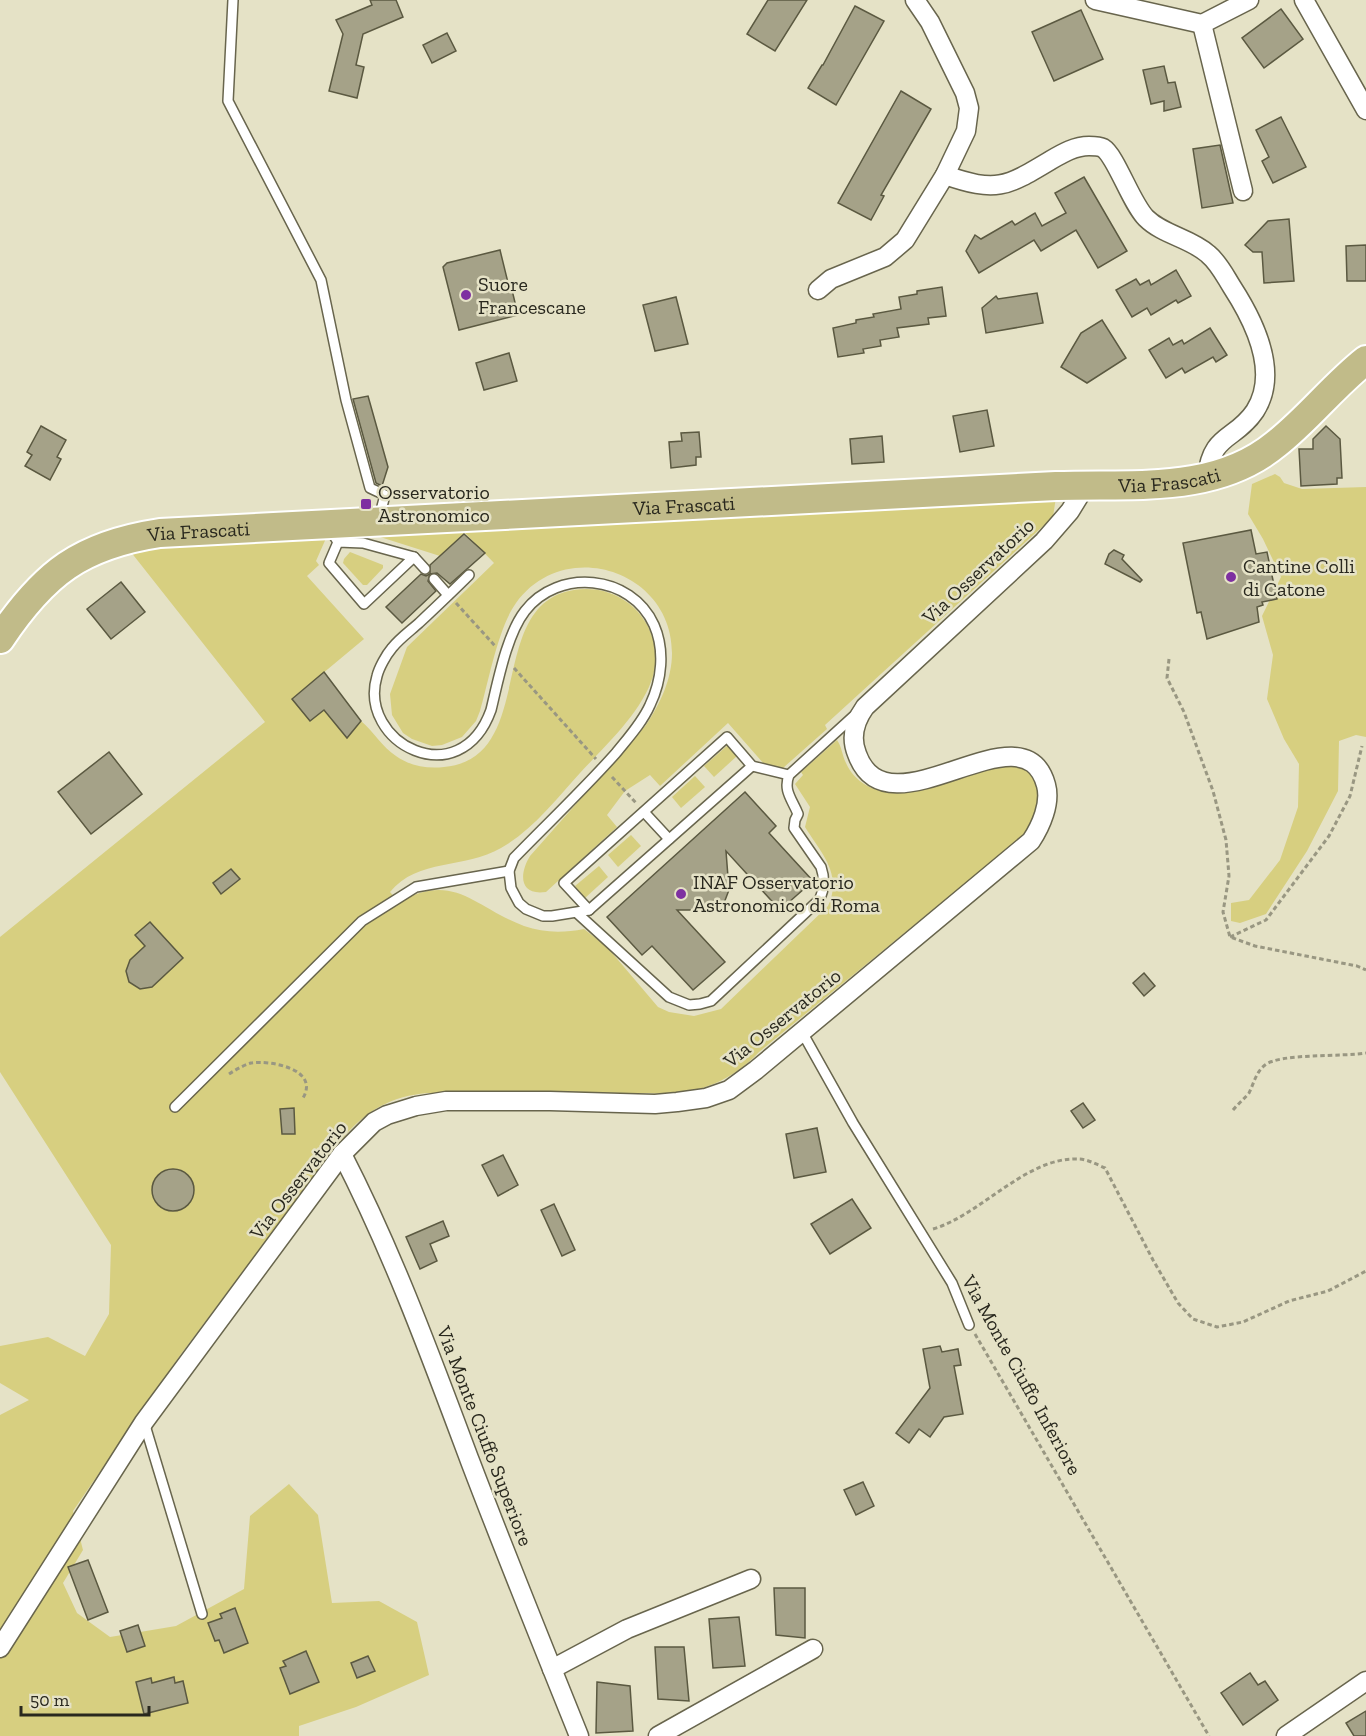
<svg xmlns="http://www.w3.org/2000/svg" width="1366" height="1736" font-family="'Zilla Slab',serif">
  <rect width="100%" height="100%" fill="#e5e2c6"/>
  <g fill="#d7cf80">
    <polygon points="1275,474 1280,477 1284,483 1302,489 1366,487 1366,737 1356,735 1339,741 1338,791 1307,851 1266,914 1240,923 1231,921 1231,903 1249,900 1280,860 1298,807 1299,764 1284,739 1267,699 1273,655 1262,616 1281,577 1263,539 1248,514 1252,484"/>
    <path d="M1056,497L1053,517L825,725L827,729L783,768L764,764L728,723L660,786L650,775L625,791L607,815L617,827L546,892C519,896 519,874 530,856L646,725C660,704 672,679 672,653C672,570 564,536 516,603C498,628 489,680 480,711L476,721L462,737L442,745L432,746L412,739L403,733L392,715L390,694L407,647L494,563L465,533L440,556L377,536Z"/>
    <path d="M327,536L316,561L319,565L307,576L364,639L292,699L310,721L324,710L347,738L361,721C374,732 382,747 396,756C410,766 427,769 444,767C543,758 479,591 586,589C611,589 634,602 646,623C655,639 658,658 653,676C643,711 604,747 580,773C556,799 533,830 501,848C465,869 418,858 390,892L399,902C455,871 475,908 524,926C544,933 563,933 584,929L607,947L658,1007L669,1012L694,1016L721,1009L828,906C843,874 821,853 805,827L810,807L795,784L803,775L801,772L837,740C842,747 842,755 846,763C856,785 879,795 902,791L995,761L1020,763C1026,769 1036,777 1038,784C1044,802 1036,824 1023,836L759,1052C729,1084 691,1097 648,1093H427C393,1096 366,1110 344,1137L181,1354L73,1511L83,1550L63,1583L77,1613L110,1637L176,1626L244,1589L250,1516L289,1484L318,1515L332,1603L379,1601L417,1622L429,1675L356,1707L299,1726V1736H0V1415L29,1400L0,1383V1346L48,1337L85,1356L109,1314L111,1245L0,1072V937L265,722L123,542Z"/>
    <polygon points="350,552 383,565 383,568 367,585 363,585 343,563 344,559"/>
    <polygon points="728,745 737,756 714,777 704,766"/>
    <polygon points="695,776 705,787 681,808 672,797"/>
    <polygon points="631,835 641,846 618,867 608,855"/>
    <polygon points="599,866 608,877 585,898 575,886"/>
  </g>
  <g fill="#a5a288" stroke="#5b5941" stroke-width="1.5">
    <polygon points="370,0 396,0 403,17 363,34 356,65 364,67 357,98 329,91 343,34 336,20 372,5"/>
    <polygon points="768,0 807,0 775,51 747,34"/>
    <polygon points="855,6 884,21 836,105 808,88 822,65 823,65"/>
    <polygon points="1281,9 1303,39 1264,68 1242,38"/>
    <polygon points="1081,10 1103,59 1054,81 1032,32"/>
    <polygon points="447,33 456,51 432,63 423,45"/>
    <polygon points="1164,66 1168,83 1175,82 1181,107 1164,111 1164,101 1151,104 1143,70"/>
    <polygon points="901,91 931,109 881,195 884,196 871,220 838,203"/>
    <polygon points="1281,117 1306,167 1273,183 1262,161 1269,157 1256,130"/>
    <polygon points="1220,145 1233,203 1202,208 1193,149"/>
    <polygon points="1084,177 1127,251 1098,268 1076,230 1041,251 1034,240 979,273 966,251 975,235 981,239 1012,221 1015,225 1035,213 1042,226 1066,213 1055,193"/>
    <polygon points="1289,219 1294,281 1264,283 1262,252 1253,252 1245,245 1268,221"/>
    <polygon points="1366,245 1366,281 1347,281 1346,246"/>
    <polygon points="500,250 510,291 512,290 518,315 459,330 443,267 447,263"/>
    <polygon points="1176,270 1191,296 1178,303 1176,300 1151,315 1147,308 1132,317 1116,290 1136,279 1140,285 1149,280 1151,285"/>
    <polygon points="942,287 946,316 928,318 929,324 897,328 899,337 880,340 881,346 863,349 864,353 838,357 833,328 856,323 856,320 874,317 873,314 901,309 899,297 917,294 917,291"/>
    <polygon points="1037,293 1043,323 986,333 982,308 996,296 998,299"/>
    <polygon points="676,297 688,344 655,351 643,305"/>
    <polygon points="1102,320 1126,358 1087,383 1061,367 1081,333"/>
    <polygon points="1210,328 1227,355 1216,362 1213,357 1185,373 1182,368 1166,378 1149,350 1169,338 1173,345 1182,340 1184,344"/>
    <polygon points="509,353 517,381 484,390 476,363"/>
    <polygon points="368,396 388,467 382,486 376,483 353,399"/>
    <polygon points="987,410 994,446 960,452 953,416"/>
    <polygon points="41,426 66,440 57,457 61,459 50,480 25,466 32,455 27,452"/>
    <polygon points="1326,426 1340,439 1342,478 1337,478 1337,484 1301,486 1299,449 1313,449 1313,439"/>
    <polygon points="699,432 701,457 696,457 696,465 671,468 669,442 682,441 681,433"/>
    <polygon points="882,436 884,462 852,464 850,439"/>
    <polygon points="1251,530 1256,554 1267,552 1277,599 1262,602 1263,605 1257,607 1259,622 1207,639 1201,612 1197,613 1183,543"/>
    <polygon points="464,534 485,553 450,584 437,573 430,574 428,581 436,591 402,623 386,607 421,574 426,576 430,574 430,565"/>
    <polygon points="1114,550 1124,555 1122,559 1142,580 1140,582 1105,564 1109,554"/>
    <polygon points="121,582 145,612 111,639 87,609"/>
    <polygon points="324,672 361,721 347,738 324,710 310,721 292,699"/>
    <polygon points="109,752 142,794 91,834 58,792"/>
    <polygon points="745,792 776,826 769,833 813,881 780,910 726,851 729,890 724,903 713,910 677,910 725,962 693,990 652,946 642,955 607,917"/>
    <polygon points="231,869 240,879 221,894 213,883"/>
    <polygon points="150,922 183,958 152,987 140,989 129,982 126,971 130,960 145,946 135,935"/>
    <polygon points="1144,973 1155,986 1144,996 1133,983"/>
    <polygon points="1083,1103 1095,1120 1083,1128 1071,1111"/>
    <polygon points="294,1108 295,1134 282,1134 280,1109"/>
    <polygon points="817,1128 826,1172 794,1178 786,1134"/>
    <polygon points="503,1155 518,1185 498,1196 482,1165"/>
    <circle cx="173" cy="1190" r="21"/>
    <polygon points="852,1199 871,1228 830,1254 811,1224"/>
    <polygon points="554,1204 575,1250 562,1256 541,1210"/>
    <polygon points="443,1221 449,1236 430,1244 437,1261 420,1269 406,1237"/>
    <polygon points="940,1346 942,1352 958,1349 961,1365 954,1366 963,1414 944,1417 930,1437 919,1429 909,1443 896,1433 930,1388 923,1349"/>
    <polygon points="863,1482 874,1506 856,1515 844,1490"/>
    <polygon points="88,1560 108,1612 88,1620 68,1567"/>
    <polygon points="774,1588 805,1588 805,1638 776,1635"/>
    <polygon points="235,1608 248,1643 224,1653 219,1640 215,1641 208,1623 222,1618 220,1614"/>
    <polygon points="739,1617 745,1666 713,1668 709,1619"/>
    <polygon points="138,1625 145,1646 127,1652 120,1631"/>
    <polygon points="655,1647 684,1647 689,1701 658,1699"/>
    <polygon points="306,1651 319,1682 290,1694 280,1668 286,1666 283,1661"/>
    <polygon points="368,1656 375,1671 357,1678 351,1663"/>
    <polygon points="1250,1673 1258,1685 1265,1681 1278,1700 1243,1725 1221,1693"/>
    <polygon points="174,1677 175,1683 183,1681 188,1703 144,1714 136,1682 151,1678 152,1683"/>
    <polygon points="597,1682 630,1686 633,1731 596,1733"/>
    <polygon points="1366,1711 1366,1736 1354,1736 1346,1723"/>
  </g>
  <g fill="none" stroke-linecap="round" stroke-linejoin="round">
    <g stroke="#68654d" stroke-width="12">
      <g id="service">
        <polyline points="233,0 228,101 321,280 346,400 370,488 385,495 379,518"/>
        <polyline points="329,528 338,542 329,563 364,604 414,557 363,543 338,542"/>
        <polyline points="414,557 425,569"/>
        <path d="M469,575C453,591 436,607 419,623C410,631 399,639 392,648C386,655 379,668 377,676C357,743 460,796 491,710C498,681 507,634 525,611C558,568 631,574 654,625C665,650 662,680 650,705C642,723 628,738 616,753C584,789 548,823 514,858L509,871L511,888L519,903L526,909L543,916H552L589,910L752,766"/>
        <polyline points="434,579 448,595"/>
        <polyline points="644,812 669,839"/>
        <polyline points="589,910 564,883 727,737 752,766 789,775"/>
        <path d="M577,913L669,997L689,1005L700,1004L711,1001L819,900C825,889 825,879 821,867L794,828L795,820L798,814C792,799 783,791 789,775L856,714"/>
        <polyline points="802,1032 853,1123 952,1283 969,1325"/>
        <polyline points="175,1107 362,921 416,887 509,871"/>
        <polyline points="144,1422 202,1614"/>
      </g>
    </g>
    <g stroke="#68654d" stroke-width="21">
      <g id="minor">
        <polyline points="1095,0 1202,24 1249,0"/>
        <polyline points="1304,0 1366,110"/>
        <polyline points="1202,24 1243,191"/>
        <path d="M945,175C997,193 1006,187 1051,160C1063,153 1075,146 1089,146C1093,146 1099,146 1103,148C1116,156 1131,203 1146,218C1163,235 1190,238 1208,254C1219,263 1225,276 1232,287C1254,321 1280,372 1255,411C1235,441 1211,433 1207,478"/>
        <polyline points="818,290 831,279 885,257 905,240 945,175 966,131 969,108 965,93 930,22 915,0"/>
        <path d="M342,1154C393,1253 431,1357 470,1461C505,1553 542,1644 579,1736"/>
        <path d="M0,1648L144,1422L342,1154L374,1122L387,1115L416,1106L446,1101H550L655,1104L677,1102L706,1098L729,1090L756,1070L1031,841C1041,826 1051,803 1046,785C1023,701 888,840 857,754C850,737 855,721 865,707L1044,541L1070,511L1086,485"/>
        <polyline points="552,1669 627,1629 751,1579"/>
        <polyline points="658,1736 813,1649"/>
        <polyline points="1286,1736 1366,1681"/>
      </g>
    </g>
    <g stroke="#fff" stroke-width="32">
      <g id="primary">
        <path id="s1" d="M0,639C44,573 81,545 160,533L1056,486C1131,483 1214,495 1276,444C1308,419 1334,385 1366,360"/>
      </g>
    </g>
    <g stroke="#999782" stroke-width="3" stroke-dasharray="4.5 3" stroke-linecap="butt">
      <polyline points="456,603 496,647"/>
      <polyline points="1169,659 1167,678 1184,712 1213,791 1226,840 1229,876 1223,912 1230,937 1255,946 1357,966 1366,970"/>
      <polyline points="514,668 596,759"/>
      <polyline points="612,777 636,803"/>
      <polyline points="1230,937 1266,920 1329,836 1350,796 1362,746"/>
      <path d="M229,1074C235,1070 244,1065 251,1063C270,1060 320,1069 303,1098"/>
      <path d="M1233,1110C1238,1104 1244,1099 1249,1093C1254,1083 1256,1072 1265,1065C1280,1053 1343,1057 1366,1053"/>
      <path d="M933,1229C981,1215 1027,1156 1079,1159C1087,1159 1098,1165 1105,1168L1153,1260L1178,1303L1193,1319L1217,1327L1243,1322L1289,1301L1328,1291L1366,1271"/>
      <polyline points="975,1334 1209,1736"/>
    </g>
    <use href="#service" stroke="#fff" stroke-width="9"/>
    <use href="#minor" stroke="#fff" stroke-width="18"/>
    <use href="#primary" stroke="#c1bb89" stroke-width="28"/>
  </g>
  <g fill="#7e30a1" stroke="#e5e2c6" stroke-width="2">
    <circle cx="466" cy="295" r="6"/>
    <rect x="360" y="498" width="12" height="12" rx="3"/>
    <circle cx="1231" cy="577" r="6"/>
    <circle cx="681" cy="894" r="6"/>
  </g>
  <g text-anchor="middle" stroke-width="5" stroke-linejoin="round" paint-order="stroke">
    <g font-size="20" fill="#29281e" stroke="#e5e2c6" text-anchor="start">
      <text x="478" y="291">Suore<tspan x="478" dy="23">Francescane</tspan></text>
      <text x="378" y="499">Osservatorio<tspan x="378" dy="23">Astronomico</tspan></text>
      <text x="1243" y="573">Cantine Colli<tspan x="1243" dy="23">di Catone</tspan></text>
      <text x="693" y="889">INAF Osservatorio<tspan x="693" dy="23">Astronomico di Roma</tspan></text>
    </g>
    <g font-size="20" fill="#29281e" stroke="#e5e2c6">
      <text dy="7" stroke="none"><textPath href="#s1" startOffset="1210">Via Frascati</textPath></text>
      <text dy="7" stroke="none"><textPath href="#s1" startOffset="724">Via Frascati</textPath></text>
      <text dy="7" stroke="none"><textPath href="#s1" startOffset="238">Via Frascati</textPath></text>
      <text transform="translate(978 571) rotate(-43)" y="7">Via Osservatorio</text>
      <text transform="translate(782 1018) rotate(-39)" y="7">Via Osservatorio</text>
      <text transform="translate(298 1180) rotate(-52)" y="7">Via Osservatorio</text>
      <text transform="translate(1022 1375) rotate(61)" y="7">Via Monte Ciuffo Inferiore</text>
      <text transform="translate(485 1436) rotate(69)" y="7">Via Monte Ciuffo Superiore</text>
    </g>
  </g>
  <path d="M21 1706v9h128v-9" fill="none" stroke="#29281e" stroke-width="3"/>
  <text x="30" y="1706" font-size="18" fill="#29281e" stroke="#e5e2c6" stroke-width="4.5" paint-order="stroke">50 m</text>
</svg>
